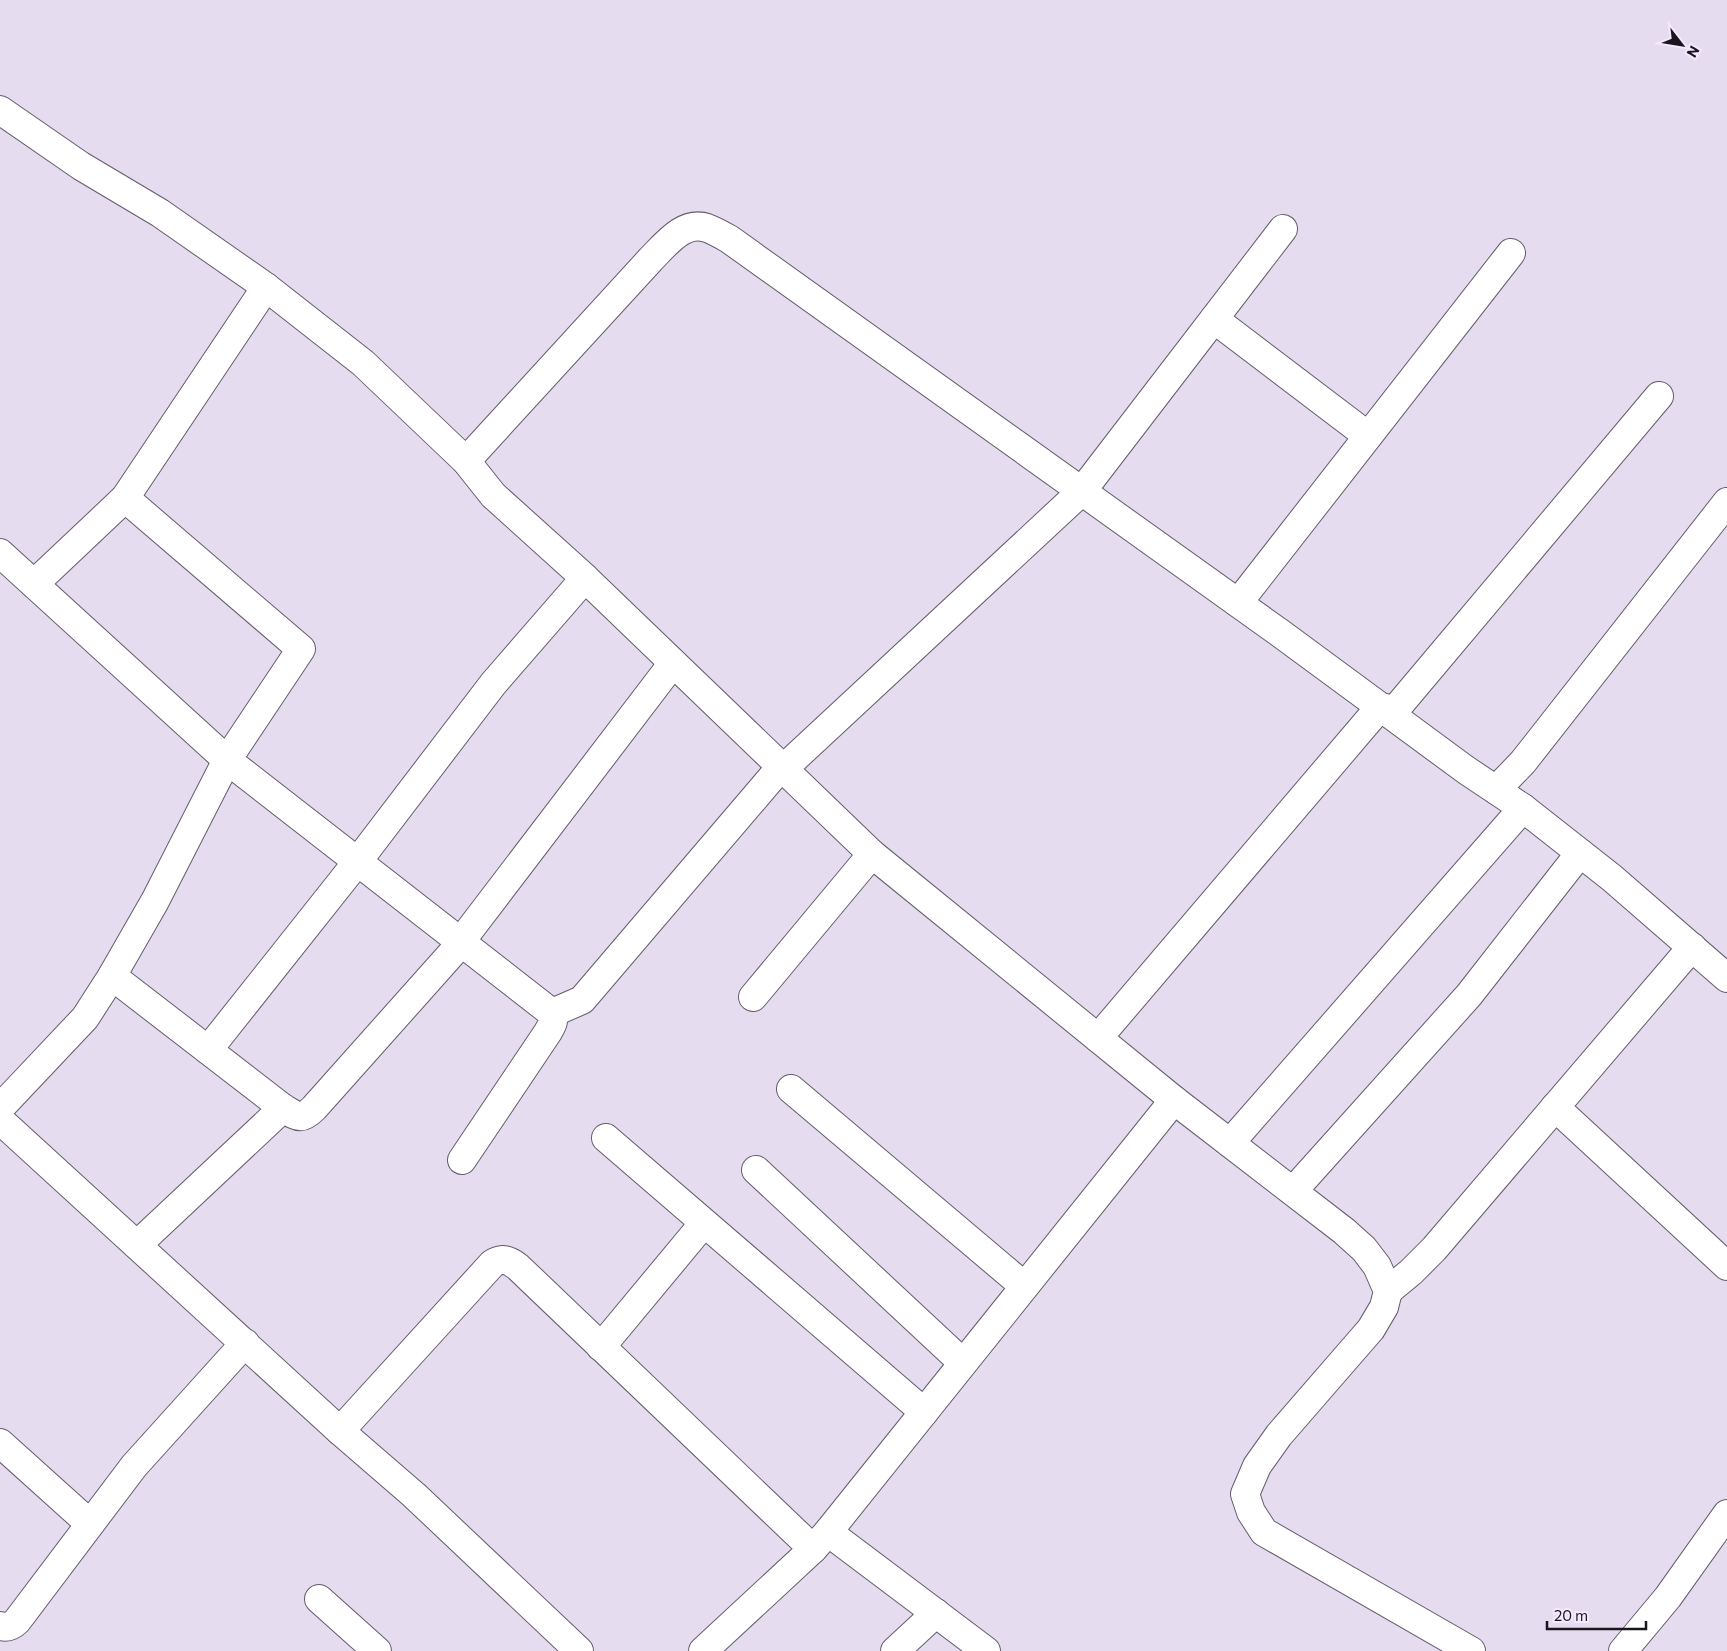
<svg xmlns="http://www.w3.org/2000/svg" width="1727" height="1651" font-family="Commissioner,sans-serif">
  <rect width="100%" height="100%" fill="#e6dcf0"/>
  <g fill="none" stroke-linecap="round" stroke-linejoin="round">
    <g stroke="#645b6c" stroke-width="30">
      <g id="minor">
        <polyline points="0,110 81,166 160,213 266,287 363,363 466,461 493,495 585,578 872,854 1174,1100 1344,1231 1364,1249 1377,1266 1388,1291 1384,1307 1371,1329 1279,1435 1257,1466 1245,1494 1251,1512 1264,1532 1471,1651"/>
        <polyline points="1214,319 1368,436"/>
        <path d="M466,461L651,259C666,244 684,220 707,228C715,231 722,235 729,239L1280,633L1466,770L1523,808L1612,878L1727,978"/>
        <path d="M0,553L227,760L552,1013C555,1021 552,1025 548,1032L462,1160"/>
        <polyline points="34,584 125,498 266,287"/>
        <polyline points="1238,603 1511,253"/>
        <polyline points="1496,790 1523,762 1727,502"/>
        <path d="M112,976L283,1108C298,1117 301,1121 314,1108L462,942L468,932L673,663"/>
        <polyline points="753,997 872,854"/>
        <polyline points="552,1013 582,1000 774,775 783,769 1082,491 1283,229"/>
        <polyline points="1098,1038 1380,707 1395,710 1659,396"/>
        <polyline points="208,1050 358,861 493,684 585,578"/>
        <polyline points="791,1089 1024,1286"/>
        <polyline points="1555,1107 1727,1266"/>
        <polyline points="0,1108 85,1018 112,976 155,901 227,760 301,649 125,498"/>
        <polyline points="0,1120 340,1431 414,1495 579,1651"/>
        <polyline points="606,1138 924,1412"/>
        <polyline points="1230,1143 1523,808"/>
        <polyline points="756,1170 963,1363"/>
        <polyline points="1293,1191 1469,995 1580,853"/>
        <polyline points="137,1245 283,1108"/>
        <polyline points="1388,1291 1411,1272 1434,1249 1692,947"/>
        <polyline points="601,1347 704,1223"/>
        <path d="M340,1431L492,1264C502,1257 509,1260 518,1267L813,1549"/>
        <polyline points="0,1443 90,1524"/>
        <polyline points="828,1532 986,1651"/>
        <polyline points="319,1599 377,1651"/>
        <path d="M0,1626C7,1628 12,1626 17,1621L134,1466L245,1343"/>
        <polyline points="703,1651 813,1549 828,1532 1174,1100"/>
        <polyline points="895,1651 936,1613"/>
        <polyline points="1623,1651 1668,1597 1727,1514"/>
      </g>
    </g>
    <use href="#minor" stroke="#fff" stroke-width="28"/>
  </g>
  <g transform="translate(1682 45) rotate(121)" stroke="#f4e9fe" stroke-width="4" paint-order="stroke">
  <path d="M0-4L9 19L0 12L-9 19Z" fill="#1a161d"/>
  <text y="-8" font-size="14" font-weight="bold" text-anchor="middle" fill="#1a161d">N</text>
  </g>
  <path d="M1547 1621v8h99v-8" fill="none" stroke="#1a161d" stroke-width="2.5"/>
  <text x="1554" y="1621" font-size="15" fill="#1a161d" stroke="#f4e9fe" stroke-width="4" paint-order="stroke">20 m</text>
</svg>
